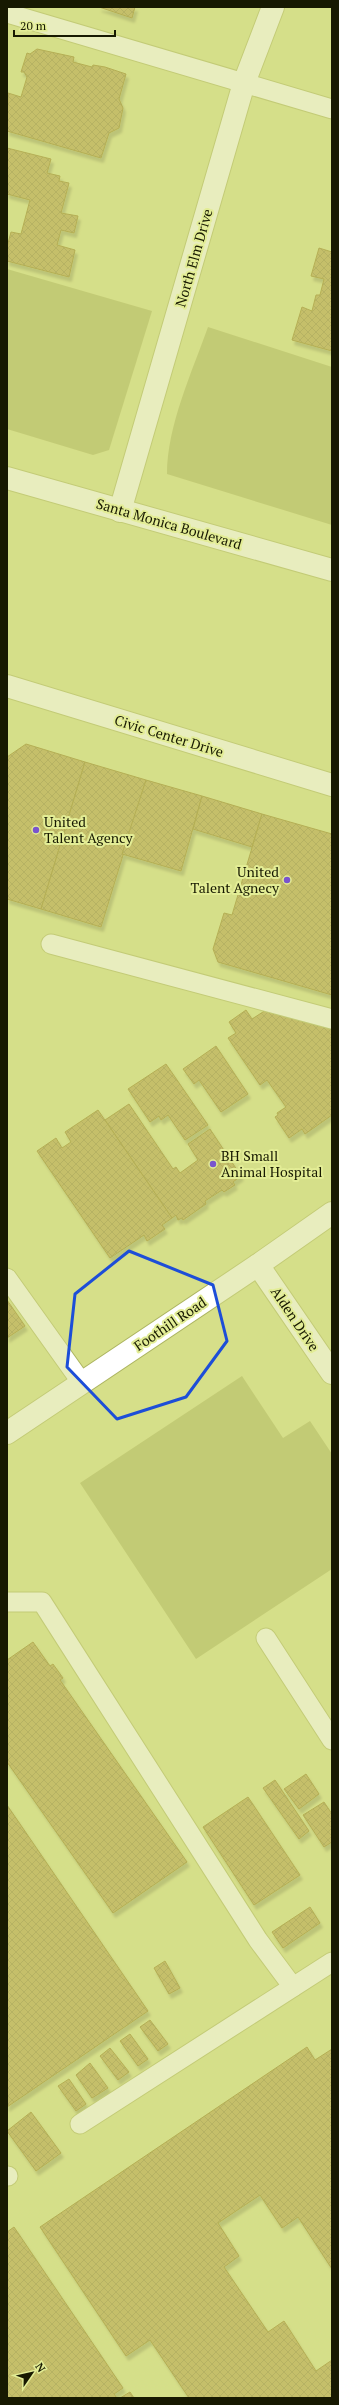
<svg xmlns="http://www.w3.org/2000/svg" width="339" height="2405" font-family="'PT Serif',serif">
  <defs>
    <pattern id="building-cross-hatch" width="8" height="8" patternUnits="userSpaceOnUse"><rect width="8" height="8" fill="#b29a44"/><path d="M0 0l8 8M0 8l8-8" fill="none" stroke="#907d36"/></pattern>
    <filter id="shadow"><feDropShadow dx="2.5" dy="4.5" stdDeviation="1" flood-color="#0004"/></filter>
  </defs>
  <rect width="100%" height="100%" fill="#d6df89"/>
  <g fill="#acb45e">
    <polygon points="7,269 152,311 109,450 93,455 7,429"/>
    <path d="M208,327L332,367V525L167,474C167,426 192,372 208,327Z"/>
    <polygon points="242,1376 283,1438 310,1421 332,1454 332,1569 196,1659 80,1483"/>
  </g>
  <g fill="url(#building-cross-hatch)" stroke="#8d7517" filter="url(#shadow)">
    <polygon points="99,7 135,7 132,18"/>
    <polygon points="37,49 74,57 73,62 92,67 93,65 105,67 126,74 119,99 123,108 119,128 109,133 101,158 7,131 8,93 21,97 27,77 24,72 21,72 27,53 30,54"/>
    <polygon points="7,148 51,159 47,173 60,176 59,181 69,183 61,213 78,216 74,233 61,230 57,245 75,250 69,277 7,261 7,247 11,232 21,234 30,200 7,194"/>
    <polygon points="319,248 332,252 332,351 292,340 302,307 312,311 316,295 320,295 324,279 311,276"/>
    <polygon points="26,744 85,762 41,909 7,899 7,757"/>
    <polygon points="85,762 146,780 101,927 41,909"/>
    <polygon points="146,780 202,796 181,871 122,854"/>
    <polygon points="202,796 262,814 252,847 193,829"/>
    <polygon points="262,814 332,834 332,995 218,962 213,949 224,913 232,915"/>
    <polygon points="246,1010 252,1019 266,1010 332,1029 332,1115 305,1134 302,1129 289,1138 275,1117 278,1115 277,1113 286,1107 267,1080 260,1085 228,1038 236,1033 229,1022"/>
    <polygon points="216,1046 248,1094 221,1112 199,1080 194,1084 183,1069"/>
    <polygon points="166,1064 208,1125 185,1140 168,1115 161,1120 159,1116 150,1122 128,1089"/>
    <polygon points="129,1104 173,1169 176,1167 180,1173 198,1160 188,1144 210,1129 241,1176 233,1182 235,1185 224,1192 222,1190 205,1201 206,1204 183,1220 182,1218 178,1220 176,1215 172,1218 105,1120"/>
    <polygon points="98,1110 172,1218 162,1225 165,1229 147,1241 144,1235 110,1258 37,1151 56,1138 62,1148 71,1142 65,1132"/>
    <polygon points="7,1300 25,1326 7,1338"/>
    <polygon points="33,1642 50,1666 53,1664 63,1678 60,1680 187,1862 113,1913 7,1762 7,1660"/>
    <polygon points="306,1774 319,1794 299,1809 284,1789"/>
    <polygon points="275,1780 309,1831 299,1839 263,1788"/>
    <polygon points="248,1797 300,1875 254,1905 203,1827"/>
    <polygon points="324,1802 332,1814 332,1842 324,1847 303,1815"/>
    <polygon points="7,1805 148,2011 7,2107"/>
    <polygon points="310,1907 320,1923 283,1948 272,1932"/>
    <polygon points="165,1961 180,1988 169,1994 154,1968"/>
    <polygon points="150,2020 168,2044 158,2051 140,2027"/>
    <polygon points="130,2034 148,2059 138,2066 120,2041"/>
    <polygon points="307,2047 315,2060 332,2049 332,2269 298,2217 282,2228 260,2195 218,2223 239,2256 224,2267 268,2332 284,2321 316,2371 332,2360 332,2398 189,2398 150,2340 126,2356 40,2227"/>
    <polygon points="110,2048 129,2072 118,2080 100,2056"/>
    <polygon points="90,2063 108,2088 92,2098 76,2075"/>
    <polygon points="69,2079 86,2104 76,2111 58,2086"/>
    <polygon points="31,2112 61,2153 36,2171 7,2131"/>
    <polygon points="14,2227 123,2388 114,2394 117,2398 7,2398 7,2232"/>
    <polygon points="130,2392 134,2398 120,2398"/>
  </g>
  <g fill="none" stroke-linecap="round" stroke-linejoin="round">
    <g stroke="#adb561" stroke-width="21">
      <g id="lane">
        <polyline points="7,13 332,109"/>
        <polyline points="51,944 332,1019"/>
        <polyline points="7,1278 82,1383"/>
        <polyline points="7,1602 42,1602 258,1940 293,1987"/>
        <polyline points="266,1638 332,1740"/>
        <polyline points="80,2124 332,1962"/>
        <polyline points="7,2176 8,2176"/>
      </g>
    </g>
    <g stroke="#adb561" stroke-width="24">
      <g id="street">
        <polyline points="120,511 244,83 273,7"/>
        <polyline points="7,686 332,785"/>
        <polyline points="258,1265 332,1373"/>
        <polyline points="7,1433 258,1265 332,1213"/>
      </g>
    </g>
    <g stroke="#adb561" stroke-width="24">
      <polyline id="primary" points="7,478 332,570"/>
    </g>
    <use href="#lane" stroke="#fff" stroke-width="19"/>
    <use href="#street" stroke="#fff" stroke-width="22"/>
    <use href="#primary" stroke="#fff" stroke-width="22"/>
  </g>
  <path d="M0 0H339V2405H0ZM129,1251L213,1285L227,1341L186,1397L117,1419L67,1367L75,1294Z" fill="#d6df89" fill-opacity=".55" fill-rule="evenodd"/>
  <path fill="none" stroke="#1d4ed8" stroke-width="3" stroke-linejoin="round" d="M129,1251L213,1285L227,1341L186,1397L117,1419L67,1367L75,1294Z"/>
  <g fill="#7954cd" stroke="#e3ed96" stroke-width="1.5">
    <circle cx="36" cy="830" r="4"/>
    <circle cx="287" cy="880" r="4"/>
    <circle cx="213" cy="1164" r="4"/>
  </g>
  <g text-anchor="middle" stroke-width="4" stroke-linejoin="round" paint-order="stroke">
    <g font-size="14" fill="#171901" stroke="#e3ed96">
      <text transform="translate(194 258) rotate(-74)" y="5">North Elm Drive</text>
      <text transform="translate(169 524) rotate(16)" y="5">Santa Monica Boulevard</text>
      <text transform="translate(169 736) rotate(17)" y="5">Civic Center Drive</text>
      <text transform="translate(295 1319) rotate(56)" y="5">Alden Drive</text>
      <text transform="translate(170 1324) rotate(-34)" y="5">Foothill Road</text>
    </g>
    <g font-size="14" fill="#171901" stroke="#e3ed96" text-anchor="start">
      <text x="44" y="827">United<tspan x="44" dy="16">Talent Agency</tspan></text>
      <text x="279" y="877" text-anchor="end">United<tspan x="279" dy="16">Talent Agnecy</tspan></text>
      <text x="221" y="1161">BH Small<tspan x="221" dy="16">Animal Hospital</tspan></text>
    </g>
  </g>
  <rect width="339" height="2405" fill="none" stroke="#171901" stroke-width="16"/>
  <g transform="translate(32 2373) rotate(56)" stroke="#e3ed96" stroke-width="3" paint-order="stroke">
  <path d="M0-3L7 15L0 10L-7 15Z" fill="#171901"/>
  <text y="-6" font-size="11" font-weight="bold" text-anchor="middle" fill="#171901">N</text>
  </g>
  <path d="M14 30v6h101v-6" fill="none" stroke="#171901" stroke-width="2"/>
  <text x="20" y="30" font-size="12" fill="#171901" stroke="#e3ed96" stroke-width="3" paint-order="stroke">20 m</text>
</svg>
